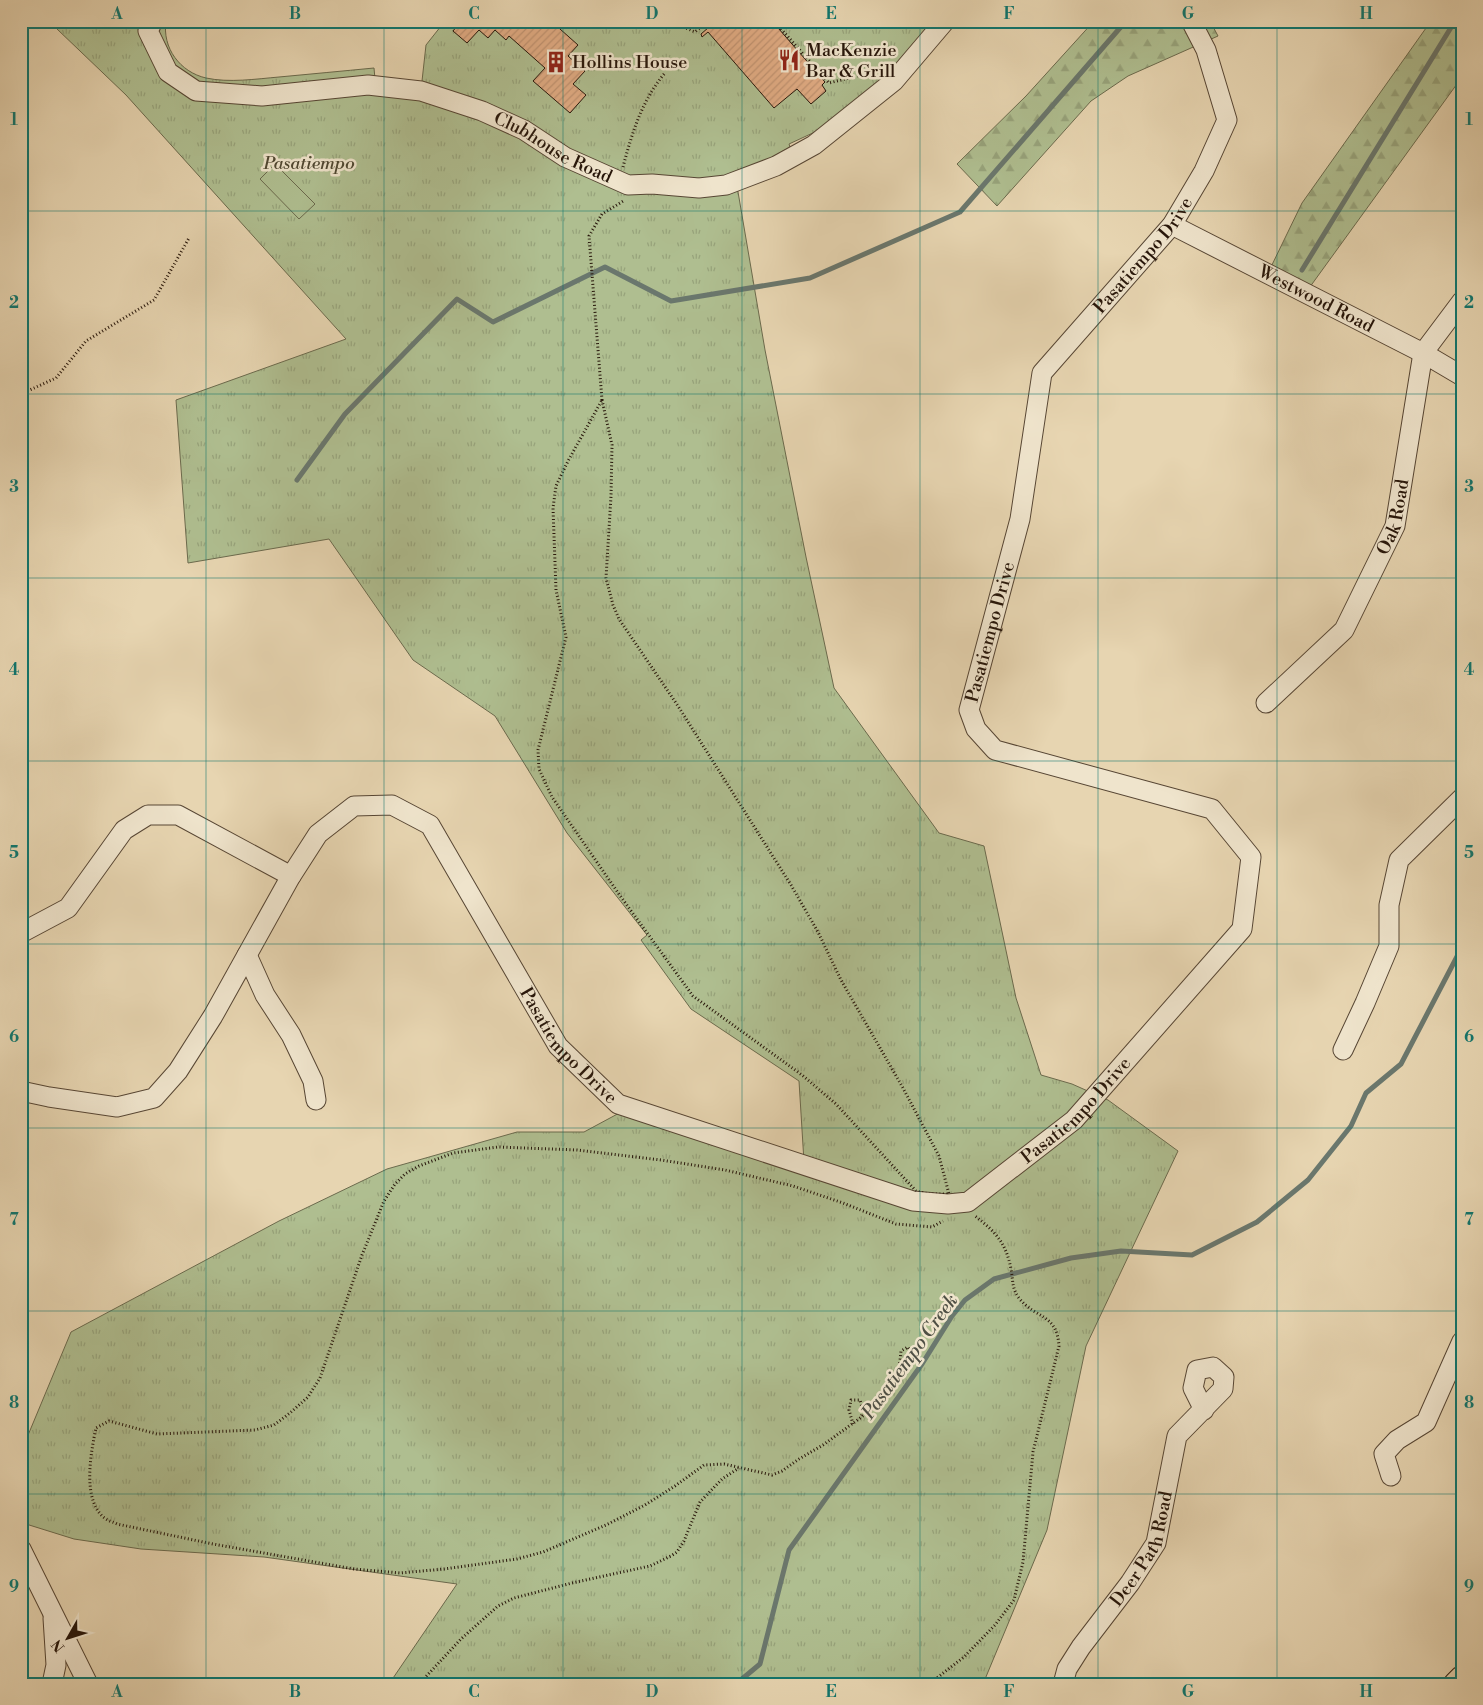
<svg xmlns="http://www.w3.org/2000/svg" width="1483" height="1705" font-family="'Libre Bodoni',serif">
  <defs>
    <pattern id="grass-tufts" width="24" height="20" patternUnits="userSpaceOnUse" patternTransform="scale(1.25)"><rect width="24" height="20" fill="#afbe90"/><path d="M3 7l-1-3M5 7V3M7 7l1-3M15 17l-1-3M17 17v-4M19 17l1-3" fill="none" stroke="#97a37b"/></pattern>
    <pattern id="forest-firs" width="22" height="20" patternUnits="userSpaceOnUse" patternTransform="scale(1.25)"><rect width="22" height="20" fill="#afbe90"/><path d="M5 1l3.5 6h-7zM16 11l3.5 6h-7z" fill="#97a37b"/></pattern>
    <pattern id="building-hatch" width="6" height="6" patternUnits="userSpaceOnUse" patternTransform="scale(1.25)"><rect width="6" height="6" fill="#e0ab83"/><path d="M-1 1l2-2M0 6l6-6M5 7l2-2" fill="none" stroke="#c09270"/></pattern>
  </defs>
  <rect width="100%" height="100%" fill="#e7d5b1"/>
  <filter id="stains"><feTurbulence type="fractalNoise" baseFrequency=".004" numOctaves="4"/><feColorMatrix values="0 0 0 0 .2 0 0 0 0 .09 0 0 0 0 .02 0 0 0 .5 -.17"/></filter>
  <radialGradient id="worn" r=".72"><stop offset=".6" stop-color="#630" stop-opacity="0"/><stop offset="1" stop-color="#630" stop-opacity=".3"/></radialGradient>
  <path fill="url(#grass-tufts)" stroke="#6b6a4d" d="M61,21H166C162,48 180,72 206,78C229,83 256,79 279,77C311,74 343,71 374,68L376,90H421L426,45L445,21H945L920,51L830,125L789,144L790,147L771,158L737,186L765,350L806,557L834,688L939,833L984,846L1016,998L1041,1075L1072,1084L1108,1100L1178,1151L1086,1346L1047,1530L983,1684H389L457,1584L264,1557L141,1549L74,1539L26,1524L21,1516V1452L71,1332L279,1221L387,1169L517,1132H584L636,1104L804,1162L799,1081L691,1009L641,940L647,935L567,833L495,716L413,660L329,539L188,563L176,400L346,339L126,95L57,29Z"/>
  <g fill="url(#forest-firs)" stroke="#6b6a4d">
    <polygon points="1094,21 1210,21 1218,36 1128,76 1091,101 997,206 957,164 1026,96"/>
    <polygon points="1431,21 1462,21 1462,77 1307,291 1269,271 1302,203"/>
  </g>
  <polygon fill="#afbe90" stroke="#6b6a4d" points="275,164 315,204 299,219 260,179"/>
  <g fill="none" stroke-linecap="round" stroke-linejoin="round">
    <g stroke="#6a776d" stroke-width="5">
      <polyline points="1302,270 1455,21"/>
      <polyline points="297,480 345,414 457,299 493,322 605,267 671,301 810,278 960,212 1126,21"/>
      <polyline points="736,1684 760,1664 789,1550 922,1364 952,1316 965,1300 994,1279 1071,1258 1121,1251 1192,1255 1257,1222 1308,1180 1351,1126 1366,1093 1401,1064 1462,947"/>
    </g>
  </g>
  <g fill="url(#building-hatch)" stroke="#27160a">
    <polygon points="461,21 551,21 578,45 568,56 585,71 573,84 586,95 570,113 533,81 545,68 509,36 506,40 495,30 488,38 479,30 467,43 453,31"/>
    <polygon points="716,21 772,21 825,82 822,85 826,91 811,104 797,89 774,108 708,32 702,37 701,34"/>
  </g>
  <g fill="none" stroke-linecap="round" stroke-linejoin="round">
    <g stroke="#574634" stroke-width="21">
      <g id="minor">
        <path id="s1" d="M153,21L148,31L168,72L196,91L262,96L368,85L421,91L482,111L524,130L565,157L628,185L652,184L699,188L726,185L776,166L814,145L894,81L945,21"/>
        <path id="s2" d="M1172,225L1423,353L1462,376"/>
        <path id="s3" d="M1266,703L1344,630L1395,526L1423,353L1462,301"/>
        <polyline points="21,933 68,908 124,830 148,815 178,815 291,876"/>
        <polyline points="247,955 265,995 291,1035 313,1081 316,1100"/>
        <polyline points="1343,1050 1365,1003 1389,946 1389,905 1399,860 1462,798"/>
        <path id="s4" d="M21,1091L49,1097L117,1107L154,1098L178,1071L213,1016L291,876L318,834L354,806L392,805L430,825L558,1046L618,1104L913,1201L948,1204L968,1202L1074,1120L1242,929L1251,857L1212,809L995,750L976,729L969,710L1020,519L1042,373L1172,225L1204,171L1227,120L1206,50L1191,21"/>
        <polyline points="1391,1476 1384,1454 1397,1440 1426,1422 1462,1341"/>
        <polyline points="21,1549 88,1684"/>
        <polyline points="52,1684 56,1665 53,1618"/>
        <path id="s5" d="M1063,1684L1067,1669L1081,1647L1130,1583L1156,1543L1177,1436L1223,1389L1224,1377L1213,1367L1197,1370L1193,1388L1204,1410"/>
      </g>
    </g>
    <g stroke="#27160a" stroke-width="26">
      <polyline id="major" points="1456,1684 1462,1678"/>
    </g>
    <g stroke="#27160a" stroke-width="3" stroke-dasharray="1 2.5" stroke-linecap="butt">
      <polyline points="679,21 684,27 695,32 707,21"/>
      <polyline points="774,21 829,83 878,71"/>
      <path d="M623,167C632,133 642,100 665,73"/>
      <polyline points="21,394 56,378 86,341 154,300 189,238"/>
      <polygon points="602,400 612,445 611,496 606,578 613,605 619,619 678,706 791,885 818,932 841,980 903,1088 939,1156 949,1194 929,1194 916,1191 836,1104 802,1075 693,996 621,897 552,797 539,769 538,750 566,637 556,590 553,508 556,486 568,461"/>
      <polyline points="602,400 589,236 602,214 625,200"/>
      <path d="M899,1370L901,1351L908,1347L912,1355L899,1370L889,1393L874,1408L823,1445L799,1459L782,1471L772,1475L724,1464L704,1465L675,1486L645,1505L606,1525L543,1552L517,1559L444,1569L400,1573L354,1569L213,1544L117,1524C113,1522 109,1521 106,1519C81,1502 91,1452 96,1428L109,1421L157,1434L255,1430L274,1425L290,1413L308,1397L320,1378L362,1255L384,1201L395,1184L405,1174L419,1166L453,1153L498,1147L577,1150L661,1160L725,1170L793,1186L843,1203L896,1224L932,1227L943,1221"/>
      <polyline points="853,1424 849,1410 851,1400 860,1400 863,1411 861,1417"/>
      <polyline points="419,1684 461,1639 498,1606 514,1598 572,1583 650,1566 671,1556 677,1552 684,1541 700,1502 722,1479 739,1468"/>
      <path d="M929,1684L964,1657L995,1625L1014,1600L1023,1562L1033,1452L1059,1346C1057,1313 1035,1319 1019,1298C1012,1289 1013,1280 1011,1269C1006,1243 996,1232 975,1216"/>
    </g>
    <use href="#minor" stroke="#efe4cc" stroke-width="19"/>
    <use href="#major" stroke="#e7d5b1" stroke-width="24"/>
  </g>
  <path fill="none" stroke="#0f766e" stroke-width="1" stroke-opacity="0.55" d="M206,21V1684M384,21V1684M563,21V1684M742,21V1684M920,21V1684M1098,21V1684M1277,21V1684M21,211H1462M21,394H1462M21,578H1462M21,761H1462M21,944H1462M21,1128H1462M21,1311H1462M21,1494H1462"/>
  <defs>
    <g id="restaurant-bare" transform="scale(1.725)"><path d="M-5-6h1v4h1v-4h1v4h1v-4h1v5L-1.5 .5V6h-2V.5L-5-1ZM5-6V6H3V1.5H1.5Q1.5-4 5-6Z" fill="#8f2418" stroke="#efe4cc" stroke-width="2.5" paint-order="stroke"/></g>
    <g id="building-bare" transform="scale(1.725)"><path d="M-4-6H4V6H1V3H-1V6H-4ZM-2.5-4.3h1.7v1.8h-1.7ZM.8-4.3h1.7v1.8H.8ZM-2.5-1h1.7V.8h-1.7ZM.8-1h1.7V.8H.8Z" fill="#8f2418" stroke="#efe4cc" stroke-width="2.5" paint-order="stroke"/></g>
  </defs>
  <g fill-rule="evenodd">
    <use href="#restaurant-bare" x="789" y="60"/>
    <use href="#building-bare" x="556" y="62"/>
  </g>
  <g text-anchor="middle" stroke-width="5" stroke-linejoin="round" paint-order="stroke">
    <g font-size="18" fill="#27160a" stroke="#efe4cc" text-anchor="start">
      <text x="806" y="56">MacKenzie<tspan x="806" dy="21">Bar &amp; Grill</tspan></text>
      <text x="572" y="68">Hollins House</text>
    </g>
    <g font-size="18" fill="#27160a" stroke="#efe4cc">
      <text dy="6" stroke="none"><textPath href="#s1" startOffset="461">Clubhouse Road</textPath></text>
      <text dy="6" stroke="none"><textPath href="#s4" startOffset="2575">Pasatiempo Drive</textPath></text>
      <text dy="6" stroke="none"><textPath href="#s2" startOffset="162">Westwood Road</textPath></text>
      <text dy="6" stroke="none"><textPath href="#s3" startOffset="231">Oak Road</textPath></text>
      <text dy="6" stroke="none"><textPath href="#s4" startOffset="2155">Pasatiempo Drive</textPath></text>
      <text dy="6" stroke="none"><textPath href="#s4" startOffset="835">Pasatiempo Drive</textPath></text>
      <text dy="6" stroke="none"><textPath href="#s4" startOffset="1420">Pasatiempo Drive</textPath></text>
      <text dy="6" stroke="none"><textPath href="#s5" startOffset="159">Deer Path Road</textPath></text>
    </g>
    <g font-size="18" font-style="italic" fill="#504832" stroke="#efe4cc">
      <text x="309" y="169">Pasatiempo</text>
    </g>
    <g font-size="19" font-style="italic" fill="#4e4f44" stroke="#efe4cc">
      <text transform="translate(909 1356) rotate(-54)" y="7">Pasatiempo Creek</text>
    </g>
  </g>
  <rect width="1483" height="1705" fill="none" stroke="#e7d5b1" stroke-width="55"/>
  <g transform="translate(68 1638) rotate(231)" stroke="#efe4cc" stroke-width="4" paint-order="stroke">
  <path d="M0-4L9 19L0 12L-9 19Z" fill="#27160a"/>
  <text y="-8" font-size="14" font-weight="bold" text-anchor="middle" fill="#27160a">N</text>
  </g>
  <rect x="28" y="28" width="1428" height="1650" fill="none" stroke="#0f766e" stroke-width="2"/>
  <g font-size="16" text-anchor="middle" font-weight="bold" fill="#0f766e">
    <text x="117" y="19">A</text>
    <text x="295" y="19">B</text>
    <text x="474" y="19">C</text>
    <text x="652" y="19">D</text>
    <text x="831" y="19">E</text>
    <text x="1009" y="19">F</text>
    <text x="1188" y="19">G</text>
    <text x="1366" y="19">H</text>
    <text x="14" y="125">1</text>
    <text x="1469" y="125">1</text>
    <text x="14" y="308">2</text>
    <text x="1469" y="308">2</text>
    <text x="14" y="492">3</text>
    <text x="1469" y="492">3</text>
    <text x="14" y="675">4</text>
    <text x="1469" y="675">4</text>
    <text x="14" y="858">5</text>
    <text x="1469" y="858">5</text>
    <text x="14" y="1042">6</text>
    <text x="1469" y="1042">6</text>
    <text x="14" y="1225">7</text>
    <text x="1469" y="1225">7</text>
    <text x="14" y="1408">8</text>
    <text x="1469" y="1408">8</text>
    <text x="14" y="1592">9</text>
    <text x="1469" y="1592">9</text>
    <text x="117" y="1697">A</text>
    <text x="295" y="1697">B</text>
    <text x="474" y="1697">C</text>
    <text x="652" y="1697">D</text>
    <text x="831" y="1697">E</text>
    <text x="1009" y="1697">F</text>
    <text x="1188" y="1697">G</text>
    <text x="1366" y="1697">H</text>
  </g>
  <rect width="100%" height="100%" filter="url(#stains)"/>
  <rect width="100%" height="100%" fill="url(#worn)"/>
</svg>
